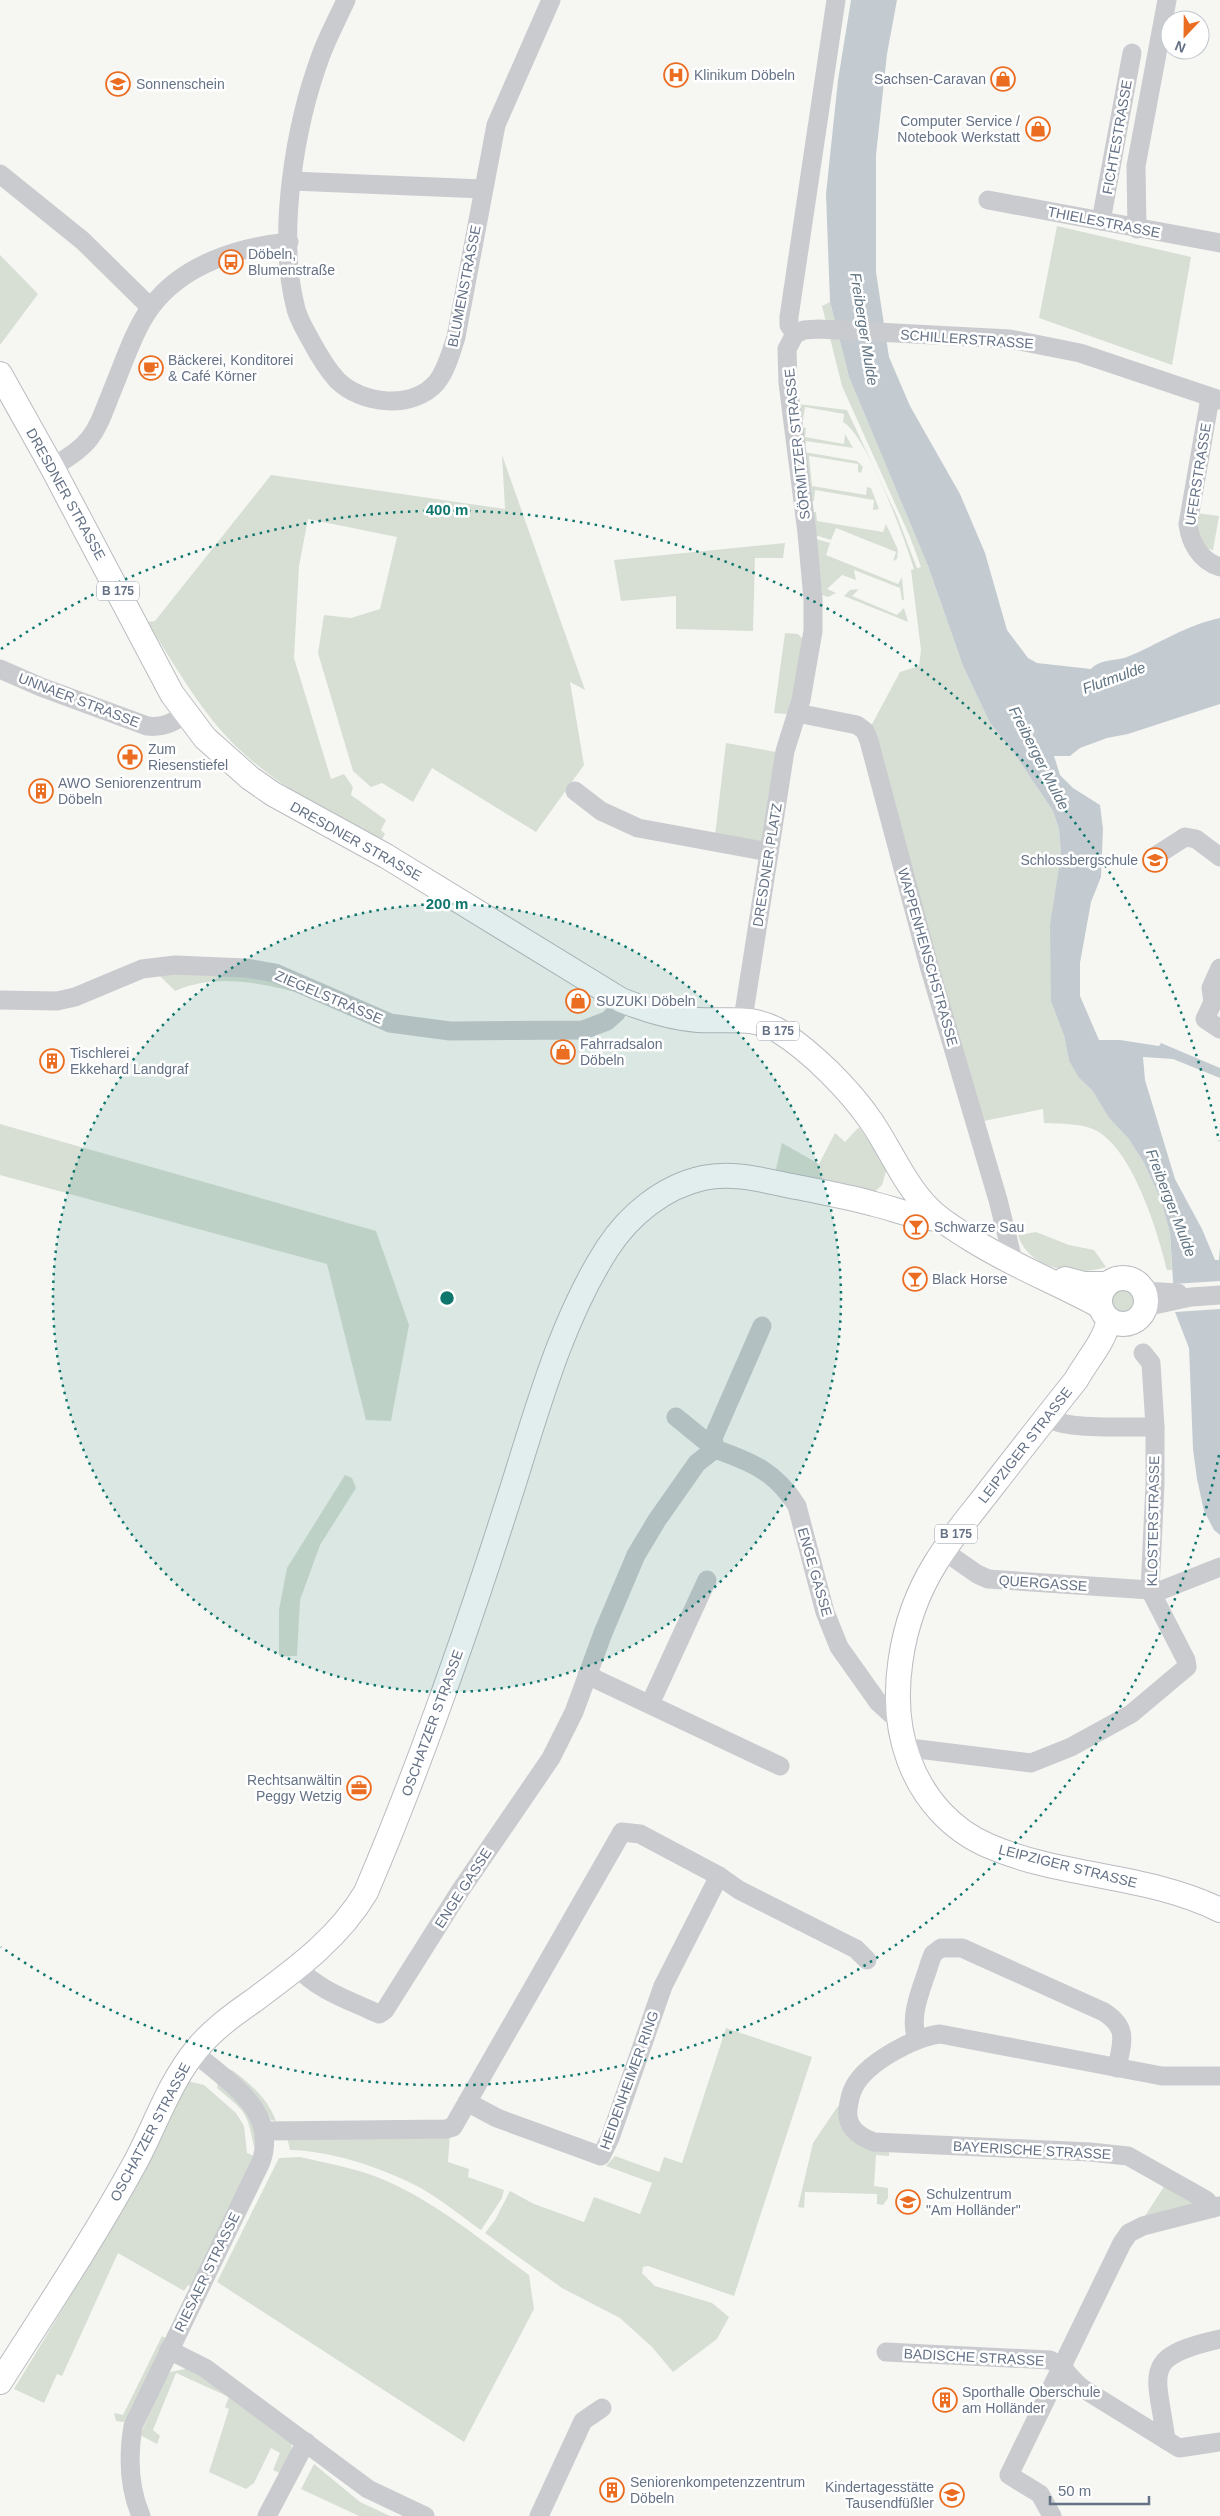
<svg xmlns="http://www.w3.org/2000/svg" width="1220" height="2516" font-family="Arial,sans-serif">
  <rect width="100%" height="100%" fill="#f6f7f3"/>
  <g fill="#d7dfd4">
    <polygon points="1057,226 1191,257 1172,365 1039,318"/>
    <polygon points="0,255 38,294 0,345"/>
    <path d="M830,302L849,377L928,566L963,666L990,723L1014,753L1053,811L1059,829L1061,855L1057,888L1064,1035L1069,1061L1079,1078L1092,1090L1109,1118L1128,1138L1144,1163L1161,1200L1170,1233L1172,1270H1167C1158,1232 1133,1151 1097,1131C1083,1123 1061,1124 1044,1123L1043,1109L984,1121L960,1055L871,726L900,672L919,666L921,650L911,570L914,569C905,540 867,435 843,422L844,414L805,407L803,420H800L798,404L847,410L897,516L917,568L921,567L910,537L842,386L822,306Z"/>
    <polygon points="802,427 806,428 805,437 844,444 845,434 853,448 806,441 805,445"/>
    <polygon points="804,452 857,461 863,467 861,473 858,472 858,464 809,456 812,486 866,495 867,487 871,488 879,509 873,510 874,500 815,490 814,501 810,500"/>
    <path d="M502,455L585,690L570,682L584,765L536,832L432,768L413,802L382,783L371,787L353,771L318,653L324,615L351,618L380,609L397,537L308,519L299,566L294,658L331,779L344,774L353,787L351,795L386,820L381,830L385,834L381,841C326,811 268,782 225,735C194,701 172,660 147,622L155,621L271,475L505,509Z"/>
    <polygon points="813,512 816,512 817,521 883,532 886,524 898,550 897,559 893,561 896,552 836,528 831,540 815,535"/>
    <polygon points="1197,513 1219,516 1213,550 1205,548 1198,541"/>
    <polygon points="816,539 830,543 826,555 898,584 902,577 904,600 902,600 900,588 854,570 856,580 842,575 827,589 836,593 828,597 822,595"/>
    <polygon points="785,543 783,558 755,558 753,631 676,629 676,596 621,601 614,560"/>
    <polygon points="859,589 852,596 897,615 904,608 908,622 844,596 850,590"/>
    <polygon points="785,633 798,634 803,639 792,710 786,714 774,713"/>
    <polygon points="726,743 776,752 762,843 715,835"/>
    <path d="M247,972L310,996C266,984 218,972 175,991L157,973Z"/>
    <polygon points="0,1124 376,1231 409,1325 391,1421 366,1420 327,1264 0,1175"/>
    <polygon points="859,1127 887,1168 882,1185 870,1196 774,1178 782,1143 819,1164 835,1133 845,1142"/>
    <path d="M1036,1232L1069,1245L1094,1250L1106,1267C1076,1277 1028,1269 1018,1235Z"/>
    <circle cx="1123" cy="1301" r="14"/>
    <polygon points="345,1475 352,1478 356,1488 320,1545 300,1600 297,1656 279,1656 279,1610 287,1568"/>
    <polygon points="726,2028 812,2057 734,2296 648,2266 643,2267 642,2273 655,2286 712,2303 729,2317 717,2339 673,2372 652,2347 620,2318 562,2288 485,2233 495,2220 510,2191 534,2204 584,2222 594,2197 640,2214 652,2183 606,2166 615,2156 659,2172 664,2157 682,2163"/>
    <path d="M228,2070H232C251,2084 268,2099 276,2121L271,2120L262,2105Z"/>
    <polygon points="188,2081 204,2085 236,2113 244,2126 247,2153 256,2157 192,2287 188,2285 184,2291 118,2253 62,2376 57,2374 44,2403 14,2389 105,2239"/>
    <path d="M218,2081L253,2116L259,2149L254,2147C247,2110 245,2112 217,2088Z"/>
    <polygon points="838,2106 889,2150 889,2156 876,2155 874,2186 888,2188 888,2198 883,2205 877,2204 877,2194 805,2192 804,2208 798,2207 813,2143"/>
    <path d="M450,2134L448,2162L469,2169L468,2177L504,2190L502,2198L481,2230C458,2214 436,2195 411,2183C375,2166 331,2151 290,2150L287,2137Z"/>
    <path d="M300,2157C330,2164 361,2169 389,2182C438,2204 485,2243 529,2275L534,2309L464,2442L217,2282L279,2158Z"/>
    <polygon points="1167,2182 1202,2202 1143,2219"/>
    <polygon points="162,2336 167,2339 127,2420 123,2422 116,2421 114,2413 123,2415"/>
    <polygon points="185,2366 199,2372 292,2442 291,2453 282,2474 273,2470 280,2453 271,2448 254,2483 246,2489 209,2472 229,2409 225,2407 229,2397 176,2373 153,2430 160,2436 157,2444 140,2435 165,2380 170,2372 185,2369"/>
    <polygon points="314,2464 360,2502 390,2516 359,2516 301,2489"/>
  </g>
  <path fill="#c3cbd1" d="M851,0H897L887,54L876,155V272L889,357L910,406L960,494L985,553L1007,630L1028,658L1037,663L1091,669C1100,659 1116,661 1127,657C1159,644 1186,625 1220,618V704L1128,734L1107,738L1080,748L1070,756H1054L1060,775L1073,788L1100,805L1103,829L1101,877L1091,902L1080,963V996L1099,1040H1120L1159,1046L1161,1043L1220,1068V1078L1173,1059L1143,1057L1145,1080L1175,1179L1202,1229L1215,1260H1219L1220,1247V1535L1214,1530L1204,1511L1197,1479L1193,1449L1189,1348L1175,1312L1170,1233L1161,1200L1144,1163L1128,1138L1109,1118L1092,1090L1079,1078L1069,1061L1064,1035L1051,1001L1050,925L1061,855L1059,829L1053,811L1014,753L990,723L963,666L928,566L849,377L830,302L826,194L838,80Z"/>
  <polygon fill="#f6f7f3" points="1220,1281 1220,1309 1175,1312 1173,1284"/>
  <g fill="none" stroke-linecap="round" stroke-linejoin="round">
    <g stroke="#b9bcc0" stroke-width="26">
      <g id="major">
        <path d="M0,374L52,467L172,694L205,738L250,778L273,794L386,856L621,1000C646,1010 671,1018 698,1020C727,1022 752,1015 779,1031C812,1052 849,1089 871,1121C891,1150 904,1184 929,1209C941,1221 955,1229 969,1238C1011,1265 1056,1282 1100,1306"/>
        <circle cx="1123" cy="1301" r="23"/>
        <polyline points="1065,1279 1084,1284 1107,1284"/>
        <path d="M1109,1319C1105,1341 1087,1360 1076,1380C1048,1415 1020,1451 992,1487C973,1512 951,1537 935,1564C901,1619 886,1699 909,1760C923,1798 951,1830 989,1846C1063,1878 1147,1874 1220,1910"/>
        <path d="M0,2382C46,2310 94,2238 135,2163C155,2126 169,2083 196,2050C212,2030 233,2015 253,2001C296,1969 339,1938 366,1892C419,1768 463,1642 504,1514C533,1426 557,1327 607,1249C629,1215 663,1187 703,1178C735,1171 769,1182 802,1188C826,1193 850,1197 874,1204C898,1210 915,1218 940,1219"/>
      </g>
    </g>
    <g stroke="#c9cbcf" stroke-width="19">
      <path d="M346,0C338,18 328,36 321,55C295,125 277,232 295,305C297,317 304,328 310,339C318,354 326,368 337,380C362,405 413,410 437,382C447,369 451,352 456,337L496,125L551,0"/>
      <polyline points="0,174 83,241 150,307"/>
      <polyline points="292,181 483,189"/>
      <polyline points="988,200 1220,243"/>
      <polyline points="1101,221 1132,53"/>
      <polyline points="1137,229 1136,166 1167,0"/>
      <polyline points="795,334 804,330 819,329 1010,339 1080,353 1220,400"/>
      <path d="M1210,398L1188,524C1190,542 1200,561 1220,567"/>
      <path d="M52,467C96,443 96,430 114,386C124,362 135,328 151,307C183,264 239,247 289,242"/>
      <path d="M0,669L41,687L147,726C163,728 172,723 186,714"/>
      <polyline points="797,713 857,725 865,731 869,741 929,966 998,1200 1011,1252"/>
      <polyline points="575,791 601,811 638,828 769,852"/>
      <polyline points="1154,857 1185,837 1196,839 1220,857"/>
      <polyline points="1220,968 1211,988 1213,1002 1205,1019 1220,1029"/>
      <polyline points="0,1000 57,1001 75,997 142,969 175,965 246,968 275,973 390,1023 450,1031 583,1030 607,1021 616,1013 621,1000"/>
      <polyline points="743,1019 785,751 801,700 813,631 813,599 807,533 788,383 787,349 795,334 789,325 789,317 836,0"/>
      <polyline points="1143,1291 1178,1293"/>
      <polyline points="1145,1307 1191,1297 1220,1295"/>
      <polyline points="676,1417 715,1449 713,1438 762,1326"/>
      <path d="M1045,1418C1075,1431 1122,1426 1155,1427"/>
      <polyline points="944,1551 977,1574 988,1579 1150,1590 1162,1590 1220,1567"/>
      <polyline points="587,1675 780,1766"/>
      <polyline points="650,1704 707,1580"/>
      <polyline points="905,1750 918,1749 1031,1763 1071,1747 1131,1714 1187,1667 1186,1660 1150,1590 1155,1484 1155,1427 1151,1363 1143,1353"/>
      <polyline points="719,1876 739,1890 856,1949 867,1960"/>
      <path d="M297,1967C317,1989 346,1999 372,2011L379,2014L385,2010L460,1891L551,1758L574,1712L603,1633L636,1555L657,1520L697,1463L715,1449C752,1462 776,1472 797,1506L825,1612L839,1647L878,1702L891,1714L900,1716"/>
      <path d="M917,2039C908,2015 923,1986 930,1962L933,1954L941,1948H962L1104,2012C1129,2028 1122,2042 1117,2068"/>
      <path d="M1220,2076H1162L940,2034C914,2037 866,2063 854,2087C850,2094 849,2101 848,2109C846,2127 858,2136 874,2142L1090,2152L1128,2156L1206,2200L1213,2208L1220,2206"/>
      <polyline points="265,2131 446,2129 453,2127 622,1832 640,1834 719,1876 663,1986 610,2138 601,2156 497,2118 467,2102"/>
      <polyline points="169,2350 205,2368 368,2489 425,2516"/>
      <path d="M886,2352L1050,2360C1066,2367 1068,2377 1082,2388L1179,2448L1220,2442"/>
      <path d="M1166,2440C1157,2372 1139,2357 1220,2339"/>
      <path d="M141,2516C129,2488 128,2456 133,2426L261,2162C279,2110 227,2082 194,2052"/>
      <polyline points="267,2516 306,2442"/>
      <polyline points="539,2516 583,2421 602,2408"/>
      <polyline points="1052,2516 1040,2494 1009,2475 1122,2243 1129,2233 1143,2226 1213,2208"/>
    </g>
    <use href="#major" stroke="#fff" stroke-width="24"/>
  </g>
  <circle cx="447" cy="1298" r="394" fill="#0f766e" fill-opacity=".12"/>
  <g fill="none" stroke="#0f766e" stroke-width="2.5" stroke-dasharray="2.5 5">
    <circle cx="447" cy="1298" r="394"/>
    <path d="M1219 1455A788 788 0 0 1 1 1947M1 649A788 788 0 0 1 1219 1141"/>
  </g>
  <defs>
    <g id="hospital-ring" transform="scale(1.25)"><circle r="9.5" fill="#fff" stroke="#ea6d21" stroke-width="1.5"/><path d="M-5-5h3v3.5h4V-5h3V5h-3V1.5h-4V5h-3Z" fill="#ea6d21"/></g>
    <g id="shop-ring" transform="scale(1.25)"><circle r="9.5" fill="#fff" stroke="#ea6d21" stroke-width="1.5"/><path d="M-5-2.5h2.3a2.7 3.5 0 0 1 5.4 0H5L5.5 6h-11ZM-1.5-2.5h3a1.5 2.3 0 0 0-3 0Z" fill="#ea6d21"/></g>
    <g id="school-ring" transform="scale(1.25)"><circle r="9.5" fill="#fff" stroke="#ea6d21" stroke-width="1.5"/><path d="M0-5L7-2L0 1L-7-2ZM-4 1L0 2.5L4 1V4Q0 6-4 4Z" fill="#ea6d21"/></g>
    <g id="bus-ring" transform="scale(1.25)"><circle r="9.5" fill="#fff" stroke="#ea6d21" stroke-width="1.5"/><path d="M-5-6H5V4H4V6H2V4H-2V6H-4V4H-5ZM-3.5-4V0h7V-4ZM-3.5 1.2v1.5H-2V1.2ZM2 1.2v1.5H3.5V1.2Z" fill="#ea6d21"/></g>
    <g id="cafe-ring" transform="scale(1.25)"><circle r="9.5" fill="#fff" stroke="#ea6d21" stroke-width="1.5"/><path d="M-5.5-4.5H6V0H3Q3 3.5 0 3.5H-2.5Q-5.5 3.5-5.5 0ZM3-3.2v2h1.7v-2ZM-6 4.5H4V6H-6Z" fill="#ea6d21"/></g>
    <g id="pharmacy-ring" transform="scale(1.25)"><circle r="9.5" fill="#fff" stroke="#ea6d21" stroke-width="1.5"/><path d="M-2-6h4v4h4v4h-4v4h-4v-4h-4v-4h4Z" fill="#ea6d21"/></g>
    <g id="building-ring" transform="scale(1.25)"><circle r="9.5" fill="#fff" stroke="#ea6d21" stroke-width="1.5"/><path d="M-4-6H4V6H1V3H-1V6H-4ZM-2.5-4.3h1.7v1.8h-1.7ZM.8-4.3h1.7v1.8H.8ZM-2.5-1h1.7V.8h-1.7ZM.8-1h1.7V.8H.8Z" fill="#ea6d21"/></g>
    <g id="bar-ring" transform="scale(1.25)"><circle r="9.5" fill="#fff" stroke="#ea6d21" stroke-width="1.5"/><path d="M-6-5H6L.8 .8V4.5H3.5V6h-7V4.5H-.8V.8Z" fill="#ea6d21"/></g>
    <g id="office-ring" transform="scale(1.25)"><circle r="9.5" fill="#fff" stroke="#ea6d21" stroke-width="1.5"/><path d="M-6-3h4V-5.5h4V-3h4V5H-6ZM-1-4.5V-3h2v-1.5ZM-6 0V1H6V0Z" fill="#ea6d21"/></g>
  </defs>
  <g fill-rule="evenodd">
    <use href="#hospital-ring" x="676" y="75"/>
    <use href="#shop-ring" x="1003" y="79"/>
    <use href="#school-ring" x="118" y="84"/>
    <use href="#shop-ring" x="1038" y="129"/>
    <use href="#bus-ring" x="231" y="262"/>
    <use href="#cafe-ring" x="151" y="368"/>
    <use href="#pharmacy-ring" x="130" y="757"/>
    <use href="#building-ring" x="41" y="791"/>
    <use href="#school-ring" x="1155" y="860"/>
    <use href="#shop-ring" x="578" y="1001"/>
    <use href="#shop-ring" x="563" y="1052"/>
    <use href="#building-ring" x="52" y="1061"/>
    <use href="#bar-ring" x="916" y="1227"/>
    <use href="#bar-ring" x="915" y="1279"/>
    <use href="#office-ring" x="359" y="1788"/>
    <use href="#school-ring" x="908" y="2202"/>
    <use href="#building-ring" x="945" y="2400"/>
    <use href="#building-ring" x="612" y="2490"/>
    <use href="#school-ring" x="952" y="2495"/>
  </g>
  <g text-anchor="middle" stroke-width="5" stroke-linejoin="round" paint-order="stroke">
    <g fill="#fff" stroke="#939caa" stroke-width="1">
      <rect x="97" y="581.5" width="42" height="19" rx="4"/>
      <rect x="757" y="1021.5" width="42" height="19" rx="4"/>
      <rect x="935" y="1524.5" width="42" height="19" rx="4"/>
    </g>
    <g font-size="12" font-weight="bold" fill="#657286">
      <text x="118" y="595">B 175</text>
      <text x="778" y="1035">B 175</text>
      <text x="956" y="1538">B 175</text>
    </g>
    <g font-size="14" fill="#657286" stroke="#fff" text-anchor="start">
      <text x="694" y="80">Klinikum Döbeln</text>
      <text x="986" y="84" text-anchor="end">Sachsen-Caravan</text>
      <text x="136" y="89">Sonnenschein</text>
      <text x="1020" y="126" text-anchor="end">Computer Service /<tspan x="1020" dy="16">Notebook Werkstatt</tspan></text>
      <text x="248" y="259">Döbeln,<tspan x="248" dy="16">Blumenstraße</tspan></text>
      <text x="168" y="365">Bäckerei, Konditorei<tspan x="168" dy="16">&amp; Café Körner</tspan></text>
      <text x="148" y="754">Zum<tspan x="148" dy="16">Riesenstiefel</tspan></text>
      <text x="58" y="788">AWO Seniorenzentrum<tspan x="58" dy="16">Döbeln</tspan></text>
      <text x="1138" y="865" text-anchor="end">Schlossbergschule</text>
      <text x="596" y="1006">SUZUKI Döbeln</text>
      <text x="580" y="1049">Fahrradsalon<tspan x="580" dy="16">Döbeln</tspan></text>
      <text x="70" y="1058">Tischlerei<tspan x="70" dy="16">Ekkehard Landgraf</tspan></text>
      <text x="934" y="1232">Schwarze Sau</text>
      <text x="932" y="1284">Black Horse</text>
      <text x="342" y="1785" text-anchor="end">Rechtsanwältin<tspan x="342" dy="16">Peggy Wetzig</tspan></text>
      <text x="926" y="2199">Schulzentrum<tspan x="926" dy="16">"Am Holländer"</tspan></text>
      <text x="962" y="2397">Sporthalle Oberschule<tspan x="962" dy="16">am Holländer</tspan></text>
      <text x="630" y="2487">Seniorenkompetenzzentrum<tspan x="630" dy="16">Döbeln</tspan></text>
      <text x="934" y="2492" text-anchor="end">Kindertagesstätte<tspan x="934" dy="16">Tausendfüßler</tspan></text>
    </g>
    <g font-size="14" fill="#657286" stroke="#fff">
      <text transform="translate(1117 137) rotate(-80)" y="5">FICHTESTRASSE</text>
      <text transform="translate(1104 222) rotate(11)" y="5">THIELESTRASSE</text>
      <text transform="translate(464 286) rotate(-79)" y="5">BLUMENSTRASSE</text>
      <text transform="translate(967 339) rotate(4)" y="5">SCHILLERSTRASSE</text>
      <text transform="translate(797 444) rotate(-96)" y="5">SÖRMITZER STRASSE</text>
      <text transform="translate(1198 474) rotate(-81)" y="5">UFERSTRASSE</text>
      <text transform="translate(66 494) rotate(61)" y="5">DRESDNER STRASSE</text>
      <text transform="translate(79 700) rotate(21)" y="5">UNNAER STRASSE</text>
      <text transform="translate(356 841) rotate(29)" y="5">DRESDNER STRASSE</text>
      <text transform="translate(767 865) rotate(-81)" y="5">DRESDNER PLATZ</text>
      <text transform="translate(928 957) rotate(74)" y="5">WAPPENHENSCHSTRASSE</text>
      <text transform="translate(329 997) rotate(23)" y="5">ZIEGELSTRASSE</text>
      <text transform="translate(1025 1445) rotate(-52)" y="5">LEIPZIGER STRASSE</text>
      <text transform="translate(1153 1521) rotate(-89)" y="5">KLOSTERSTRASSE</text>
      <text transform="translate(815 1572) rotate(74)" y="5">ENGE GASSE</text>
      <text transform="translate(1043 1583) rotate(4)" y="5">QUERGASSE</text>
      <text transform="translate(432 1723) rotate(-70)" y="5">OSCHATZER STRASSE</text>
      <text transform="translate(1068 1866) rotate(14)" y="5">LEIPZIGER STRASSE</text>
      <text transform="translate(463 1888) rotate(-57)" y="5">ENGE GASSE</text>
      <text transform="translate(629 2080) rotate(-70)" y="5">HEIDENHEIMER RING</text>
      <text transform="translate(150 2132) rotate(-62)" y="5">OSCHATZER STRASSE</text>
      <text transform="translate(1032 2150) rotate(3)" y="5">BAYERISCHE STRASSE</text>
      <text transform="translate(207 2272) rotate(-64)" y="5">RIESAER STRASSE</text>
      <text transform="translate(974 2357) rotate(3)" y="5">BADISCHE STRASSE</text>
    </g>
    <g font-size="15" font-style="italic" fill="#607482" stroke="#fff">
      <text transform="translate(864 329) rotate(81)" y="5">Freiberger Mulde</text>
      <text transform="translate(1114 678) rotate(-20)" y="5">Flutmulde</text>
      <text transform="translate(1039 758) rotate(63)" y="5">Freiberger Mulde</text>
      <text transform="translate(1171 1203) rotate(69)" y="5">Freiberger Mulde</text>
    </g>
  </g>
  <circle cx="447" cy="1298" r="8" fill="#0f766e" stroke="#fff" stroke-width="2.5"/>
  <g font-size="15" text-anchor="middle" font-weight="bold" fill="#0f766e" stroke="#fff" stroke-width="5" stroke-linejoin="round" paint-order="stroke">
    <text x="447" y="515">400 m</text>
    <text x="447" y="909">200 m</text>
  </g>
  <g transform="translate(1185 35) rotate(202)"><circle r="24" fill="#ffffff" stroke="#c1c7cf"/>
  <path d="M0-4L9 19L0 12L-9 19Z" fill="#ea6d21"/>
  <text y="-8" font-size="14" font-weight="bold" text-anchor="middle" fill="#657286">N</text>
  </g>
  <path d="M1050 2496v8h99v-8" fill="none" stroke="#657286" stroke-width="2.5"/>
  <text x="1058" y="2496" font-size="15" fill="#657286" stroke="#ffffff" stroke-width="4" paint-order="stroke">50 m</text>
</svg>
